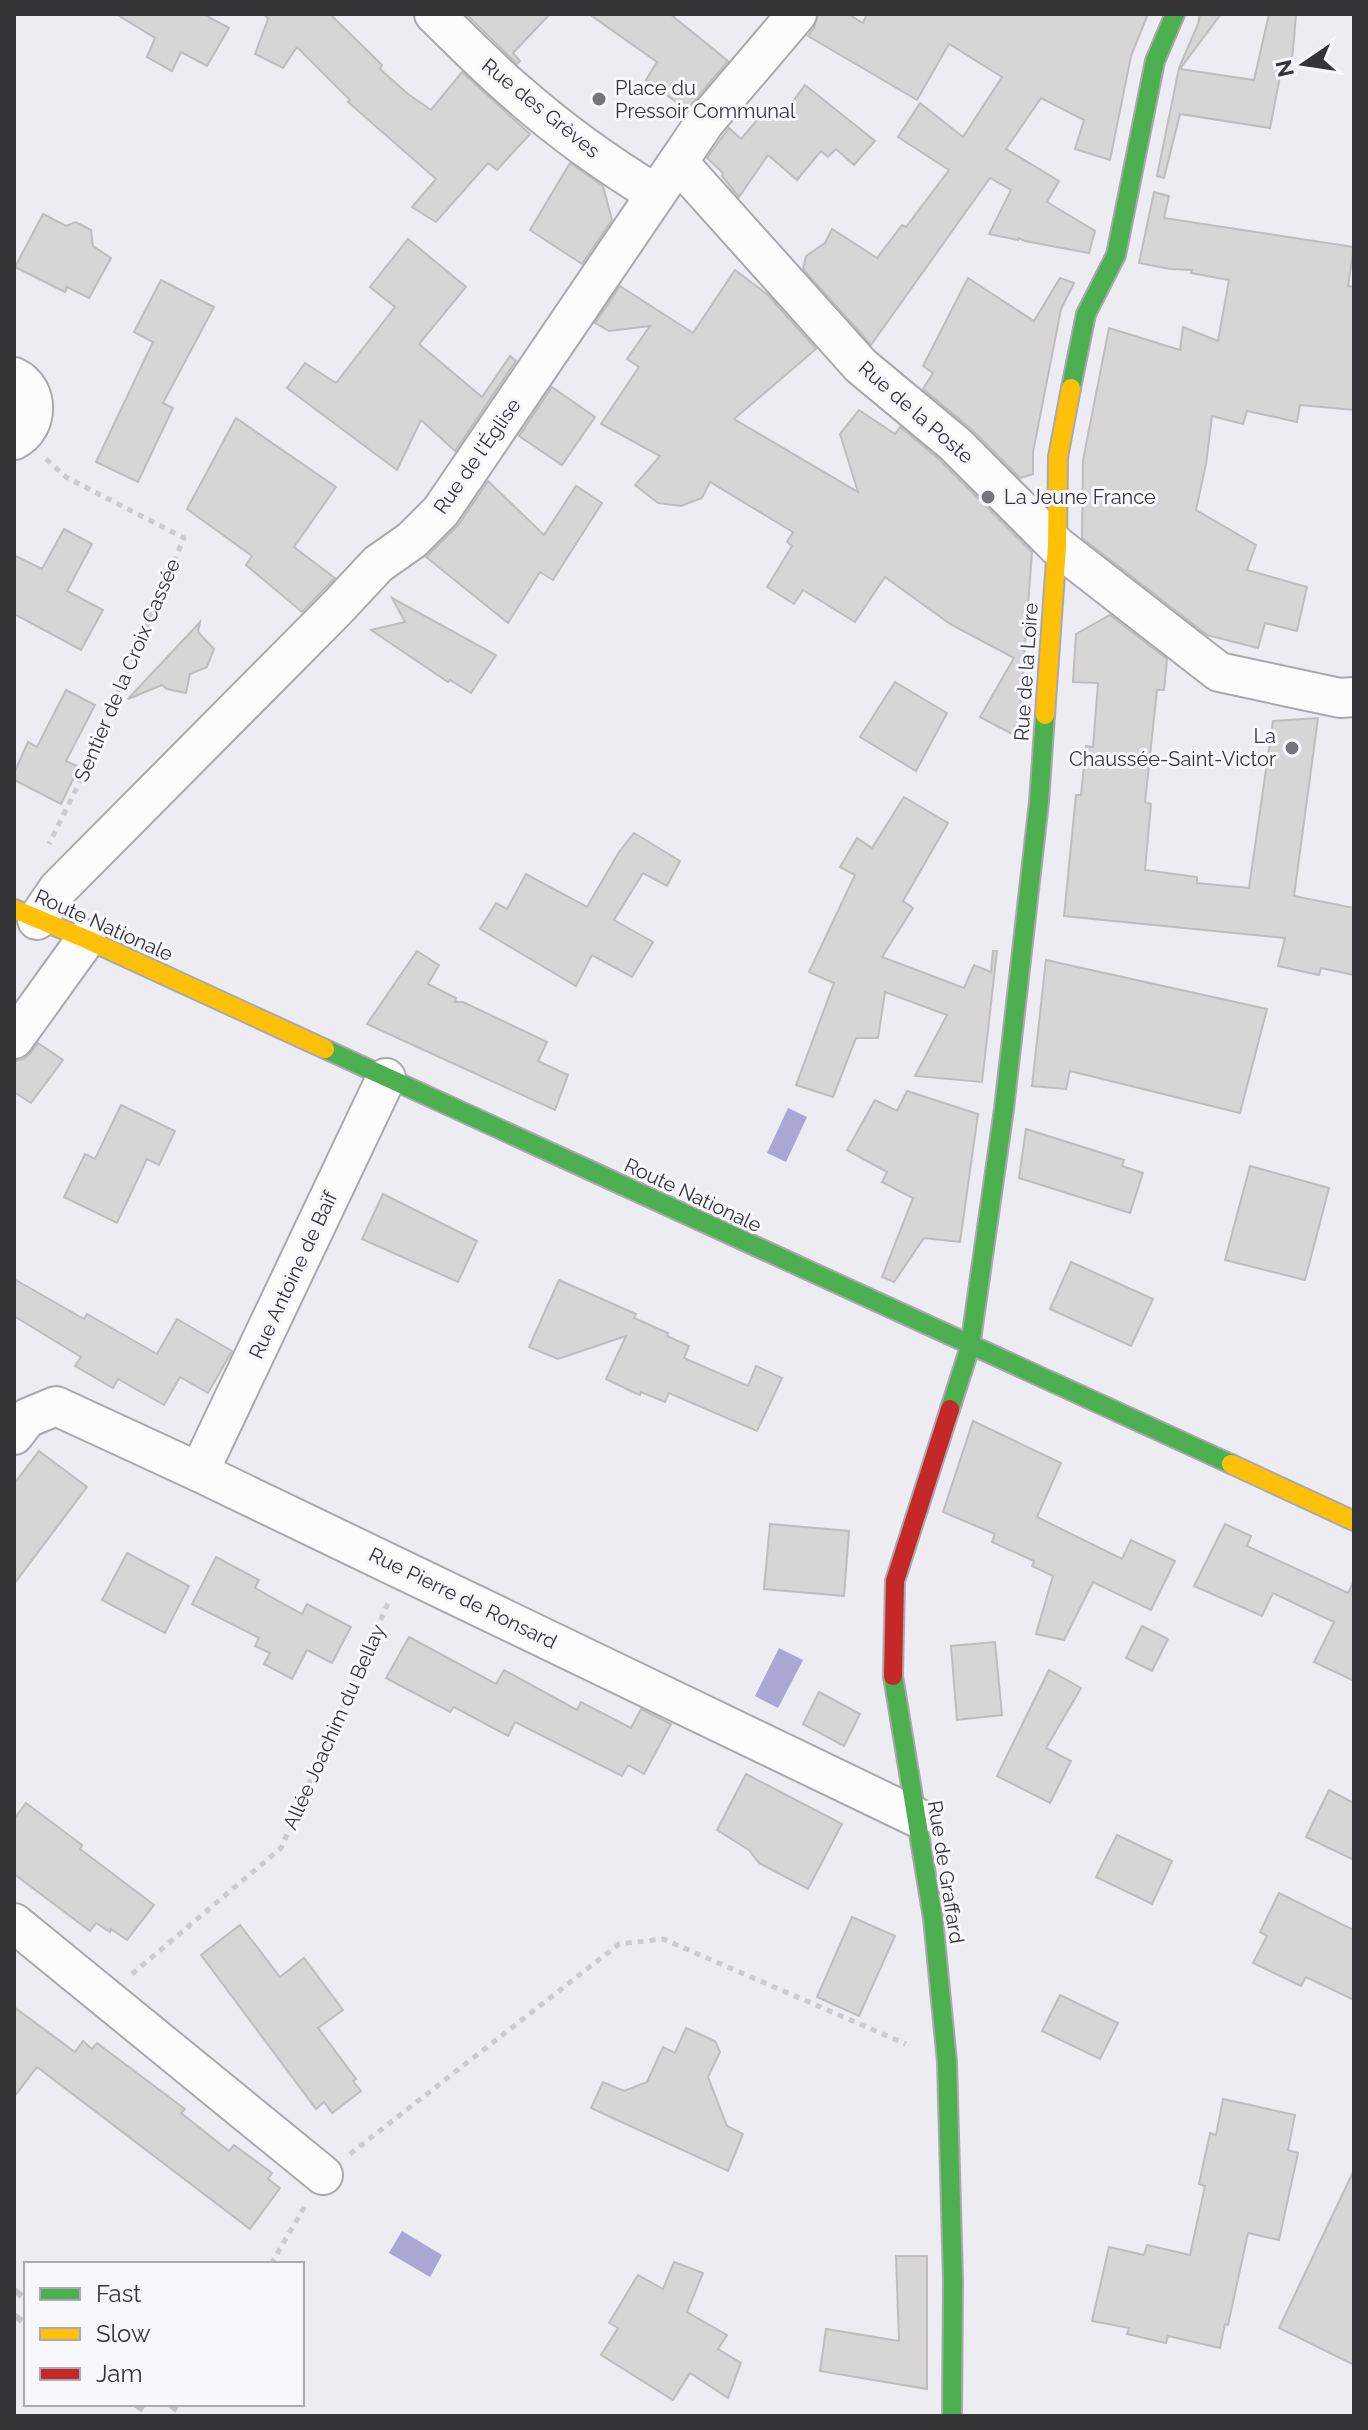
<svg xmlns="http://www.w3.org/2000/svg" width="1368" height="2430" font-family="Raleway,sans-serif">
  <rect width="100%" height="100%" fill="#ececf2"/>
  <g fill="#aaa7d4">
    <polygon points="788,1108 807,1117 786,1162 767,1153"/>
    <polygon points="779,1648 803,1660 778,1708 755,1696"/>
    <polygon points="402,2231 442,2255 430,2277 389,2253"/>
  </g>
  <g fill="#d7d5d6" stroke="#bebdbe" stroke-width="2">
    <polygon points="116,14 203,14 229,28 207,66 181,52 172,71 147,57 155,38"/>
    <polygon points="264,14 330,14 382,65 380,69 408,94 431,110 462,72 530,134 497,170 488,163 436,222 412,207 436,179 348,102 350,100 297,47 283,68 255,54 268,19"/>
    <polygon points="466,14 550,14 513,53 520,61 517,64"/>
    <polygon points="589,14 670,14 728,61 687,110 646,80 657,62"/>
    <polygon points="818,14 848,14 863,23 867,14 1148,14 1131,56 1110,160 1075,149 1084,120 1041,98 1006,149 1059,181 1047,202 1095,231 1089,253 1025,241 1019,238 1018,240 989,234 1011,190 990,178 871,345 803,269 806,256 825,243 832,229 877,258 902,225 906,227 949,170 898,137 920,103 963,137 1002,77 949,44 917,100 808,36 814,28"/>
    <polygon points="1200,14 1221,14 1180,69 1254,80 1269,14 1296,15 1292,61 1283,61 1270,128 1180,114 1164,178 1157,176 1179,68 1198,24"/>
    <polygon points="805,85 875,141 854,165 836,149 828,157 821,151 797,180 768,155 739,197 722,176 723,173 707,158 729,128 741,139 769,106 782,116"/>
    <polygon points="570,163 603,186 612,220 582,264 530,230"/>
    <polygon points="1154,192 1169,196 1164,218 1354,247 1348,286 1354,287 1354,410 1300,405 1297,422 1247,411 1243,424 1212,416 1206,464 1196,510 1256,545 1247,570 1307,587 1297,631 1265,623 1258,648 1207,635 1082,538 1083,460 1109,328 1180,350 1183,327 1218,341 1229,280 1191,273 1192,270 1170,269 1139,263"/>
    <polygon points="43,214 66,226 76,222 91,230 93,246 111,258 89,298 67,287 65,292 15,267"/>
    <polygon points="408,239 466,287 419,344 482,397 510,356 516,361 455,451 421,420 397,470 287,388 305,363 336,383 395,307 370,287"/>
    <polygon points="735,270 768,295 816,349 734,419 858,492 840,434 859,410 895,434 900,427 940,460 1032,552 1018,737 980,717 1014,658 950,624 885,577 855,622 803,590 794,604 767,587 792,546 787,542 793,532 710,482 702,498 681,506 658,503 635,485 660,456 601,424 639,367 627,359 650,326 609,331 595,323 620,286 693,333"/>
    <polygon points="968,278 1034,321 1060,278 1074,283 1061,309 1033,452 1033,474 1020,478 970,428 923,389 933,373 923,366"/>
    <polygon points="161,280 214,307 163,403 173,408 138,482 96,462 153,342 134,332"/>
    <polygon points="552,387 595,417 562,465 519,436"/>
    <polygon points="236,418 336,487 294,547 335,578 302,612 246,565 252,556 187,509"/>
    <polygon points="488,481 544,535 576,486 602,503 553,580 540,572 508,623 426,557 459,524"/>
    <polygon points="64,529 92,544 67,591 103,610 81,650 14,614 14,555 42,569"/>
    <polygon points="392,598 496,655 471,693 450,680 448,682 371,630 405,622"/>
    <polygon points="1110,615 1167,659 1164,690 1157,690 1145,802 1151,804 1145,870 1197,877 1197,883 1249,888 1273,721 1318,718 1294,896 1354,908 1354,975 1321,968 1319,975 1278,966 1285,938 1064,916 1076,795 1081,795 1086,746 1093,747 1098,683 1073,682 1076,634"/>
    <polygon points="200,622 198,632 214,649 207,667 190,674 186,693 167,689 162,685 128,699"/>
    <polygon points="895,682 947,713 916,771 860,737"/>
    <polygon points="66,690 95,705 66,761 79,767 61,804 14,780 14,773 28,742 37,747"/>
    <polygon points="904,797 948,823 903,901 913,908 882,957 964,988 974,965 991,972 993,951 997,951 982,1082 915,1076 947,1015 885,992 878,1038 856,1038 833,1097 796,1085 834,983 809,972 855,875 840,867 857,838 872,848"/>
    <polygon points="634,833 680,861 667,886 643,873 614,920 653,942 632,977 592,955 576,986 480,929 496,903 507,909 526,874 587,907 619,852"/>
    <polygon points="417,951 439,965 428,984 456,998 455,1002 463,1002 547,1042 538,1061 568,1075 555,1110 367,1024"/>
    <polygon points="1046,960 1267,1009 1240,1113 1070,1071 1066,1089 1032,1086"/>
    <polygon points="38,1043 63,1060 31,1103 14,1092 14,1064 17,1060 24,1059 31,1052"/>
    <polygon points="907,1091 978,1114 960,1242 924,1238 894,1282 882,1277 913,1198 882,1182 887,1172 847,1150 875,1100 897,1111"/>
    <polygon points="121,1105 175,1131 159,1165 147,1159 117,1223 64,1197 85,1154 95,1159"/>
    <polygon points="1026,1129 1124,1160 1122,1166 1143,1173 1130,1213 1019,1178"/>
    <polygon points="1250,1166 1329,1188 1305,1280 1225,1260"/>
    <polygon points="383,1194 477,1241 458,1282 362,1239"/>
    <polygon points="1071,1262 1153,1299 1131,1346 1050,1309"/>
    <polygon points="14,1279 84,1319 87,1314 157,1354 177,1319 232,1351 208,1393 180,1377 164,1405 118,1379 113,1388 75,1366 81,1357 14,1316"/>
    <polygon points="559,1280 636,1314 634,1318 668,1333 667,1336 689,1346 684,1358 748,1386 756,1366 782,1378 757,1431 669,1393 665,1402 641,1392 640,1395 633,1392 606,1379 626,1336 558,1359 529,1347"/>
    <polygon points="973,1421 1061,1463 1037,1517 1122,1559 1131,1540 1175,1561 1151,1610 1093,1582 1064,1640 1036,1634 1053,1576 1032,1566 1034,1561 992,1542 995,1534 943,1512"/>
    <polygon points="39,1451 87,1487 14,1584 14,1484"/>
    <polygon points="770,1524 849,1531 844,1596 764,1589"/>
    <polygon points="1225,1524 1251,1536 1247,1546 1348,1593 1354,1581 1354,1681 1314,1662 1334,1622 1273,1593 1262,1616 1194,1586"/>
    <polygon points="127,1553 189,1586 165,1633 102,1600"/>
    <polygon points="216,1557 259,1580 255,1588 302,1614 307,1604 351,1627 332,1663 307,1650 292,1679 264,1664 270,1653 255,1646 259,1638 192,1604"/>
    <polygon points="1142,1626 1168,1639 1152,1671 1126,1658"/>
    <polygon points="409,1637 496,1684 504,1670 577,1710 581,1702 631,1728 641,1709 671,1724 644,1774 628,1765 622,1776 515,1722 508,1736 454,1707 450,1712 386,1678"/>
    <polygon points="995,1642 1002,1715 957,1720 951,1646"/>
    <polygon points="1049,1670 1081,1688 1046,1748 1071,1761 1050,1803 997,1776"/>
    <polygon points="819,1692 860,1714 844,1746 803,1724"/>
    <polygon points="746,1774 842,1824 808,1889 759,1863 749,1850 717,1830"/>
    <polygon points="1329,1790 1354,1803 1354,1860 1306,1837"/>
    <polygon points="26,1803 82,1845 80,1849 154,1905 127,1940 111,1929 110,1932 96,1923 90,1931 14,1874 14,1819"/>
    <polygon points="1117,1835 1172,1861 1152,1904 1096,1877"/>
    <polygon points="1279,1893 1354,1930 1354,2000 1306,1977 1301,1986 1253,1963 1267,1936 1260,1932"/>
    <polygon points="852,1917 895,1936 859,2016 817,1997"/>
    <polygon points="240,1925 280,1977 304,1958 343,2010 318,2028 356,2079 353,2081 361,2091 332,2113 324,2102 316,2109 201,1955"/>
    <polygon points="1060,1995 1118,2023 1100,2059 1042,2031"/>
    <polygon points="14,2007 75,2052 83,2041 92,2049 97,2043 185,2109 181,2113 229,2151 234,2145 272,2173 268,2179 280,2188 250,2229 37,2067 14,2097"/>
    <polygon points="686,2028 715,2041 720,2052 708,2077 727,2126 743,2134 728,2171 591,2108 603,2082 624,2091 647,2082 663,2047 675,2053"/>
    <polygon points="1223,2099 1295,2115 1288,2150 1298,2153 1279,2240 1248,2233 1228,2325 1225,2324 1220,2348 1168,2336 1166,2343 1127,2334 1129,2328 1092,2321 1109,2247 1144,2255 1147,2245 1190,2255 1205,2186 1199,2184 1210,2133 1216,2135"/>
    <polygon points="1354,2170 1354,2365 1279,2328"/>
    <polygon points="896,2256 927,2256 927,2389 820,2371 826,2329 899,2341"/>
    <polygon points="674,2262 703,2273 687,2312 727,2335 718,2349 741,2363 728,2398 690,2373 673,2400 601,2355 618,2328 609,2323 638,2275 663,2289"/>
  </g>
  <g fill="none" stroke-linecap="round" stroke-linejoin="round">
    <g stroke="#a9a9ad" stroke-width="42">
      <g id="street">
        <path d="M434,14C461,40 487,67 515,91C558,129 606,164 656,194"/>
        <polyline points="678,162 861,366 955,444 1057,546 1219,672 1340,698 1354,697"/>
        <path d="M14,377C40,389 39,428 14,440"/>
        <polyline points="37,920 58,889 335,610 378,564 412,540 441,511 705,122 797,14"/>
        <polyline points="14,1039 86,939"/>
        <polyline points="14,1435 27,1418 56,1406 199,1472 916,1817"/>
        <polyline points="199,1472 386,1078"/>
        <polyline points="14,1923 323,2175"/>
      </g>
    </g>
    <g stroke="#a9a9ad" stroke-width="22">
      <g id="fast">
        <polyline points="1071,388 1086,314 1116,255 1155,61 1175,14"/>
        <polyline points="325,1049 1231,1464"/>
        <polyline points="950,1409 970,1347 1004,1109 1039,802 1045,715"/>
        <polyline points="893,1676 933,1918 947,2062 953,2281 952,2416"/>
      </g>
    </g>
    <g stroke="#a9a9ad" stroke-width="22">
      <g id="slow">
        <polyline points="1045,715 1057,546 1058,457 1071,388"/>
        <polyline points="14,909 86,939 325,1049"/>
        <polyline points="1231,1464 1354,1521"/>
      </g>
    </g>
    <g stroke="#a9a9ad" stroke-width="22">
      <polyline id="jam" points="893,1676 895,1581 950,1409"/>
    </g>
    <g stroke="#ccccce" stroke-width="5" stroke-dasharray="6 6" stroke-linecap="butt">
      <polyline points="46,459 66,477 184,538 83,775 49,844"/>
      <polyline points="132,1974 281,1848 388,1603"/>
      <polyline points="350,2154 619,1944 663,1939 906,2044"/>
      <polyline points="271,2264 305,2206"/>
    </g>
    <use href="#street" stroke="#fcfcfd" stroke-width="38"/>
    <use href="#fast" stroke="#4caf50" stroke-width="18"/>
    <use href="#slow" stroke="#ffc107" stroke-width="18"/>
    <use href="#jam" stroke="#c62828" stroke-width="18"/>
    <g stroke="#c4c4c5" stroke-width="6" stroke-dasharray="10 10" stroke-linecap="butt">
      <polyline points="14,2290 26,2299"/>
      <polyline points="14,2315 26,2324"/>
      <polyline points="135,2404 151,2416"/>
      <polyline points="169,2404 185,2416"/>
    </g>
  </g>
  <g fill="#75757a" stroke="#f7f7fd" stroke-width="3">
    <circle cx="599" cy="99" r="8"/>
    <circle cx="988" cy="497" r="8"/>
    <circle cx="1292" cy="748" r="8"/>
  </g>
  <g text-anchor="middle" stroke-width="6" stroke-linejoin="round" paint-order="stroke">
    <g font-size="20" fill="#353539" stroke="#f7f7fd" text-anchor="start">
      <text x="615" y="95">Place du<tspan x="615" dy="23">Pressoir Communal</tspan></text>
      <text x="1004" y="504">La Jeune France</text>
      <text x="1276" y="743" text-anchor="end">La<tspan x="1276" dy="23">Chaussée-Saint-Victor</tspan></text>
    </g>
    <g font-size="20" fill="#353539" stroke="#f7f7fd">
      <text transform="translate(541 108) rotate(39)" y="7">Rue des Grèves</text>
      <text transform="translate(916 412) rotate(41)" y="7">Rue de la Poste</text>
      <text transform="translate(477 456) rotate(-55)" y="7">Rue de l'Église</text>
      <text transform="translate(127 670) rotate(-67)" y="7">Sentier de la Croix Cassée</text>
      <text transform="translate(1026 672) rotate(-86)" y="7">Rue de la Loire</text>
      <text transform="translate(104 925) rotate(24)" y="7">Route Nationale</text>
      <text transform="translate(693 1195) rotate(25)" y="7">Route Nationale</text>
      <text transform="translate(293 1275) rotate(-65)" y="7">Rue Antoine de Baïf</text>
      <text transform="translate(463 1598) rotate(26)" y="7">Rue Pierre de Ronsard</text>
      <text transform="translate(334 1727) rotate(-66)" y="7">Allée Joachim du Bellay</text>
      <text transform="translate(946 1872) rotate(81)" y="7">Rue de Graffard</text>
    </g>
  </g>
  <rect width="1368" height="2430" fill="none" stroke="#353539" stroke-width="32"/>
  <rect x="24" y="2262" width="280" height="144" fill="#f7f7fd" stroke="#a9a9af" stroke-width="2"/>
  <rect x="40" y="2288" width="40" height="12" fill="#4caf50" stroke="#a9a9af" stroke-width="2"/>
  <text x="96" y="2302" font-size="24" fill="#353539">Fast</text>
  <rect x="40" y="2328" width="40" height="12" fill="#ffc107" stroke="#a9a9af" stroke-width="2"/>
  <text x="96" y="2342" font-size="24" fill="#353539">Slow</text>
  <rect x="40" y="2368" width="40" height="12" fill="#c62828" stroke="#a9a9af" stroke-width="2"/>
  <text x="96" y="2382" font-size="24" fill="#353539">Jam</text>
  <g transform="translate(1304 64) rotate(257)" stroke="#f7f7fd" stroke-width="6" paint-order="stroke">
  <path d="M0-6L14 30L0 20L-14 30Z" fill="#353539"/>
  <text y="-12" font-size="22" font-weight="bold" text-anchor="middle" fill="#353539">N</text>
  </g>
</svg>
